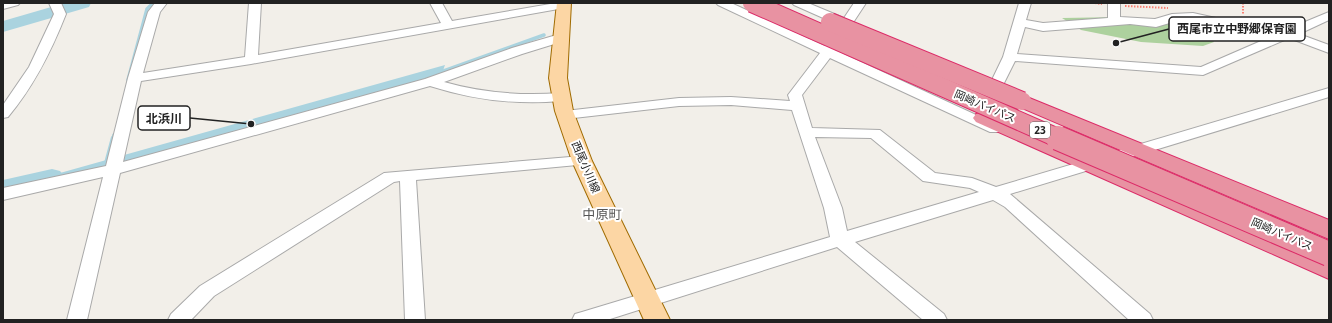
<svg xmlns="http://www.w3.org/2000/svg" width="1332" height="323" font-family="'Open Sans','Noto Sans JP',sans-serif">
  <rect width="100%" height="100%" fill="#f2efe9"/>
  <polygon fill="#add19e" points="1122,17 1184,25 1209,34 1214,42 1203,46 1141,42 1081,30 1062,18"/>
  <polygon fill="#aad3df" points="445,65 441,76 92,171 3,189"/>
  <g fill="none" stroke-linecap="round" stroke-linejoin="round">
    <g stroke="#aad3df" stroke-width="3.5">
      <polyline points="438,73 544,35"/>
      <polyline points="128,80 147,9 153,3"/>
      <polyline points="113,139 114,135"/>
    </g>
    <polyline stroke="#aad3df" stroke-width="4.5" points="106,164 113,138"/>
    <g fill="#aad3df" fill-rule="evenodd">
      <polygon points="65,3 91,3 89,7 3,32 3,21"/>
      <polygon points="52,169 60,171 64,176 60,181 3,196 3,180"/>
    </g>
    <g stroke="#a9a9a9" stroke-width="2">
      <g id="minor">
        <polygon points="3,3 20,3 18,5 3,9"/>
        <path d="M49,3H61L66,14C51,52 34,86 8,117L3,118V105L29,67L54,14Z"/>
        <path d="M155,3H167L160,12L143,73L245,57L249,3H261L258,55L441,23L430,3H442L452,21L556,3H568L570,5L564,8L251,64L141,81L123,162L425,79L512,48L560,34L566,38L564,41L522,54L444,82C483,93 521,96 561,93L566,94L568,97L566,100L561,101C515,105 474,100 430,86L120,173L87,320H67L103,177L3,200V188L106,166L128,78L148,12Z"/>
        <path d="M716,3H731L825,46L839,25L794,5L792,3H808L844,18L854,3H866L835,50L1000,126L1003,129L1000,132H990L830,58L802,95L812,128L880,130L935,173L972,178L996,187L1329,88V97L1010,194L1150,314L1153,320H1129L1005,207L993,200L855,242L944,314L947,320H923L837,247L607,320H572L575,314L582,312L830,237L824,208L792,110L731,105L679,106L565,119L560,118L558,115L560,112L565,111L679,98L731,97L790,101L788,95L820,53L718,5ZM815,137L871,138L923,181L970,188L979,192L847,231L842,208Z"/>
        <path d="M1019,3H1031L1026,20L1043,23L1108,18V3H1120V17L1155,19L1172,14L1193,13L1225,20L1265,21L1288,29L1329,12V20L1299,34L1329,45V53L1289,38L1203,75L1015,61L1002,87H992L990,84L1003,57ZM1193,21L1225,28L1263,29L1277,34L1201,67L1017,54L1025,27L1043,31L1130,24L1156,27L1173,22Z"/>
        <polygon points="582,156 588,158 590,161 588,164 416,180 425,320 405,320 400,181 394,182 214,296 191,320 168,320 171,314 200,286 384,173"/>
      </g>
    </g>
    <g stroke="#a06b00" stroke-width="2">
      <polygon id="major" points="557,3 571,3 567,78 573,111 592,161 670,320 644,320 572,161 555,111 549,78"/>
    </g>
    <g stroke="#dc2a67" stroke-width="2">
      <g id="highway">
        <polygon points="1022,95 1329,220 1329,239 1015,105 1012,101 1015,97"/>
        <polygon points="983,112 1329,258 1329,279 976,122 973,118 976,114"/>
      </g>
    </g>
    <g stroke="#fa8072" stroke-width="2" stroke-dasharray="1.5 1.5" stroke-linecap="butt">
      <polyline points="1095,3 1102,4"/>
      <polyline points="1243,3 1243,15"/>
      <polyline points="1125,6 1168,8"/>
    </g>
    <use href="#minor" fill="#fff" fill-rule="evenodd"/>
    <use href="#major" fill="#fcd6a4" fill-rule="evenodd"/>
    <use href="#highway" fill="#e892a2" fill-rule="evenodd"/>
    <g stroke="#dc2a67" stroke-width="20" stroke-linecap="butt">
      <g id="highway-bridge-far1">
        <polyline points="752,3 1060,139"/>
        <polyline points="830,22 1022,101"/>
      </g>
    </g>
    <g stroke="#dc2a67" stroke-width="26" stroke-linecap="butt">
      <polyline id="highway-bridge" points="1058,138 1329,254"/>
    </g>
    <use href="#highway-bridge-far1" stroke="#e892a2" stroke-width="18"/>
    <use href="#highway-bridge" stroke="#e892a2" stroke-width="24"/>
  </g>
  <g text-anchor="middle" stroke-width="4" stroke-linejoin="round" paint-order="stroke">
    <rect fill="#fff" stroke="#646464" stroke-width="1" x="1030" y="122" width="20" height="16" rx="3"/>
    <g font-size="10" font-weight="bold" fill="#222">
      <text x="1040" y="134">23</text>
    </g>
    <g font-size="11" fill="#222" stroke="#fff">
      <text transform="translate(985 106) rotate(23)" y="4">岡崎バイパス</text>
      <text transform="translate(586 167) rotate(67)" y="4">西尾小川線</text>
      <text transform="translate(1282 234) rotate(23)" y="4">岡崎バイパス</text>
    </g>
    <g font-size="13" fill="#555" stroke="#fff">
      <text x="602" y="219">中原町</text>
    </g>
  </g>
  <path fill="none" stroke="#222" stroke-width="1.5" d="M1116 43L1169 29M251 124L190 118"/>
  <g fill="#222" stroke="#fff" stroke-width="1.5">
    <circle cx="1116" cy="43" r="4"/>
    <circle cx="251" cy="124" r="4"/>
  </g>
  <g fill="#fff" stroke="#222" stroke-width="1.5">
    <rect x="1169" y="17" width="136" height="24" rx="4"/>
    <rect x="138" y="106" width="52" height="24" rx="4"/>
  </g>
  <g font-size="12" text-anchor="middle" font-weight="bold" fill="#222">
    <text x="1237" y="33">西尾市立中野郷保育園</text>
    <text x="164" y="123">北浜川</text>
  </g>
  <rect width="1332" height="323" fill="none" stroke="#222222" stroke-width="8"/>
</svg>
